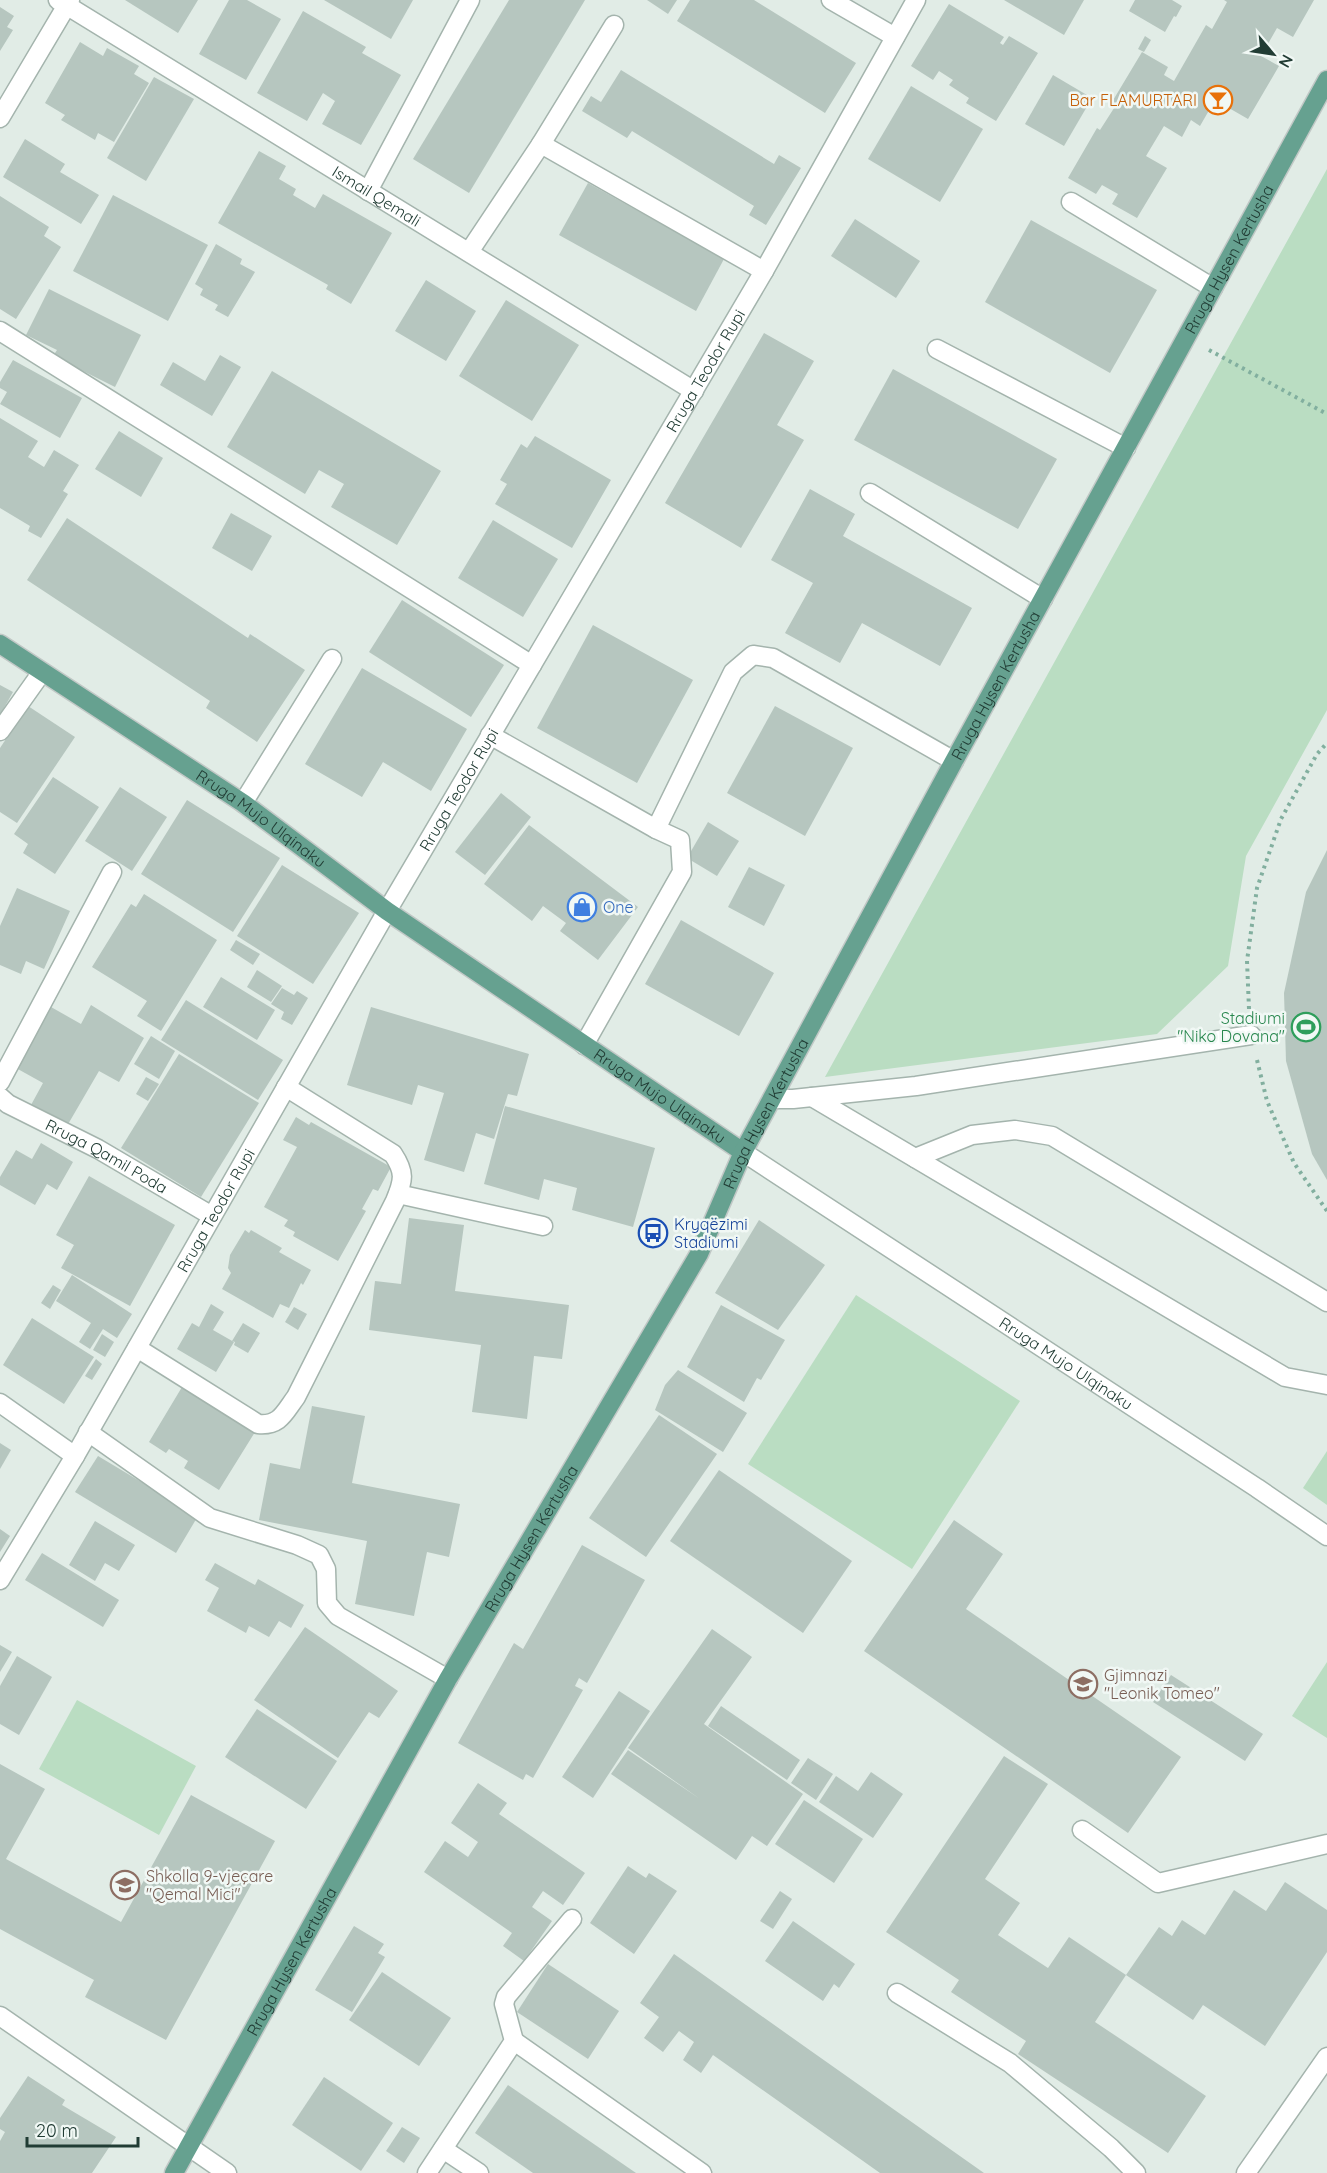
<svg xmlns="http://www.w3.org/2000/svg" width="1327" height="2173" font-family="Quicksand,sans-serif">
  <rect width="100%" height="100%" fill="#e1ece6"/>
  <g fill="#baddc2">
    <polygon points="1327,169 1327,710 1246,856 1228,966 1157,1034 825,1077"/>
    <polygon points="856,1295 1020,1401 912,1569 748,1464"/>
    <polygon points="1327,1451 1327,1505 1303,1488"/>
    <polygon points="1327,1662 1327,1738 1292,1716"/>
    <polygon points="77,1700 196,1766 159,1835 39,1769"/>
  </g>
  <g fill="#b6c6bf">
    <polygon points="125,0 198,0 178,33"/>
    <polygon points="229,0 247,0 281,19 246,80 199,54"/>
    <polygon points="324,0 413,0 391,39"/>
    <polygon points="509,0 585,0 469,193 413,159"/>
    <polygon points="647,0 677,0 668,14"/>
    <polygon points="690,0 754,0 856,63 825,113 677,21"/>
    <polygon points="1004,0 1084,0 1064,35"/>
    <polygon points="1135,0 1172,0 1182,6 1176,17 1174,16 1165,32 1129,11"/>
    <polygon points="1224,0 1314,0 1293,37 1277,28 1261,56 1279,66 1248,119 1215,100 1200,126 1191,120 1182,137 1164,126 1146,156 1167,168 1137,218 1112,204 1118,194 1102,185 1096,194 1068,178 1097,128 1100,130 1116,105 1112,102 1142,52 1168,67 1164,75 1174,81 1206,25 1212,29 1227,2"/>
    <polygon points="949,4 1004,37 1000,43 1003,45 1009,36 1038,53 996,121 966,103 969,98 949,85 953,80 939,71 933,80 911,66"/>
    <polygon points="0,7 14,16 7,27 13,30 0,51"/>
    <polygon points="303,11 366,47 362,53 401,75 361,145 322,124 335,101 323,93 307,121 257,93"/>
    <polygon points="1145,36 1151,40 1144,52 1138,49"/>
    <polygon points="80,42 103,56 107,48 139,66 134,74 149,83 114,142 98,133 95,140 61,120 65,115 45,103"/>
    <polygon points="621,70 774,164 779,155 801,168 766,225 749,215 754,206 632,131 627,138 582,111 591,96 601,102"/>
    <polygon points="1053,75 1092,98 1064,146 1025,124"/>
    <polygon points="154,77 194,99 146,181 107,158"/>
    <polygon points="911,86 983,129 940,202 868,159"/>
    <polygon points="25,139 65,164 60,172 99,195 81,224 3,177"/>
    <polygon points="259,151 286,166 279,179 296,189 293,195 315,208 323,194 392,233 351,304 326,289 328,285 218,223"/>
    <polygon points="588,183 724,259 696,311 559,235"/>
    <polygon points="113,195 208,245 168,321 73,271"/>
    <polygon points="0,196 49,227 44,236 61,247 16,319 0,309"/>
    <polygon points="855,219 920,261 896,298 831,256"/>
    <polygon points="1031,220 1157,290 1110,373 985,302"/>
    <polygon points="216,244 242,259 240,264 255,272 228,317 215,310 218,305 200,295 203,289 195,284"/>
    <polygon points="426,280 476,311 446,361 395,331"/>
    <polygon points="49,289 141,335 115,387 53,356 57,350 26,335"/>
    <polygon points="506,300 579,345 532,421 459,376"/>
    <polygon points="764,333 814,361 777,425 804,440 741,548 665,503"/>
    <polygon points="220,355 241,367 212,416 160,385 173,362 205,381"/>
    <polygon points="13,360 82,398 60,438 0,404 7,392 0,388 0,382"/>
    <polygon points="893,369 1057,459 1018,529 854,440"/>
    <polygon points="272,371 441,471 397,545 331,507 344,484 319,470 305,494 227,447"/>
    <polygon points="0,418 38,441 28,457 44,467 54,450 79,465 63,491 68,494 41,538 28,531 30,526 0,508"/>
    <polygon points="119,431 163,458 141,497 95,469"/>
    <polygon points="535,436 611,480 572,548 495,504 507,484 500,480 521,444 527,448"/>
    <polygon points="810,489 855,514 843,536 972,608 940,666 862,623 840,663 785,633 813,583 771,560"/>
    <polygon points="231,513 272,536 252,571 212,548"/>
    <polygon points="67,518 248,638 250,634 305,670 257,742 206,708 210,701 27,580"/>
    <polygon points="493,520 558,559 523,617 458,578"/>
    <polygon points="402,600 504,665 471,717 369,652"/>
    <polygon points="593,625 693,680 637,783 537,728"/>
    <polygon points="362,668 467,729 431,791 383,762 362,797 305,764"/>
    <polygon points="0,685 13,692 0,715"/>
    <polygon points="28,706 75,737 17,823 0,812 0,748"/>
    <polygon points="775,706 853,748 805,836 727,793"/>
    <polygon points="53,777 99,807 55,874 23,853 28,844 14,834"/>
    <polygon points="120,787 167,817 132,871 85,841"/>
    <polygon points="501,793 531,817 485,875 455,852"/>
    <polygon points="187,800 280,858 233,932 141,874"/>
    <polygon points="708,822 739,841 717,876 687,858"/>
    <polygon points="529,825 638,907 598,960 560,931 566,923 543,906 532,921 484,884"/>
    <polygon points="1327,850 1327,1180 1312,1154 1286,1061 1284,993 1306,892"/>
    <polygon points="282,865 359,913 313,984 237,936"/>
    <polygon points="749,867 785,885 764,926 728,907"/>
    <polygon points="17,888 70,911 44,969 26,961 21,974 0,965 0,926"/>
    <polygon points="144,894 217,940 161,1031 137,1016 147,1001 92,967 131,904 136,907"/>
    <polygon points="681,920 774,973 739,1036 645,984"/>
    <polygon points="236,940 260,954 253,965 230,950"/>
    <polygon points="257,970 282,986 271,1002 247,987"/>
    <polygon points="221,977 275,1010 257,1040 203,1007"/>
    <polygon points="282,988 294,995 297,991 308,998 292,1025 281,1019 284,1012 271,1004"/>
    <polygon points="186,1000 283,1060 258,1100 161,1040"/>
    <polygon points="91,1005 144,1038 119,1082 99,1071 67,1126 31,1105 43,1083 16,1068 51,1007 81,1024"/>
    <polygon points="371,1007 529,1054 517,1096 508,1094 494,1139 476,1133 464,1172 424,1160 444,1093 418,1085 412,1105 347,1085"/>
    <polygon points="151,1036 175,1051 159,1079 134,1064"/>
    <polygon points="179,1054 259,1103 201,1197 121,1148"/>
    <polygon points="146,1077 159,1084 148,1101 136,1094"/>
    <polygon points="505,1106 655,1148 633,1227 572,1210 577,1188 544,1179 539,1200 484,1184"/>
    <polygon points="296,1117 309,1125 311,1122 391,1167 378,1191 373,1189 362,1209 366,1211 338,1261 293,1236 295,1232 284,1226 288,1220 264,1207 297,1147 283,1140"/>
    <polygon points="41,1143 73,1162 57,1190 47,1184 35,1205 0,1185 0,1177 16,1150 32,1159"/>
    <polygon points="89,1176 175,1225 130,1306 61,1268 74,1245 56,1235"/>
    <polygon points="409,1218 464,1225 455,1291 569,1305 562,1359 534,1356 527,1419 472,1412 481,1345 369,1330 375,1281 401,1284"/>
    <polygon points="759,1220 825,1265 778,1330 715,1293"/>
    <polygon points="245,1230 249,1233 251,1230 282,1248 279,1252 311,1270 303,1285 301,1283 289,1308 280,1304 273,1318 222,1289 231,1273 228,1268 230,1255"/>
    <polygon points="72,1275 132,1314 117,1338 103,1329 90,1349 79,1342 91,1323 56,1301"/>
    <polygon points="53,1285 61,1290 50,1309 41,1303"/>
    <polygon points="211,1304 224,1312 213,1330 234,1342 216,1372 177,1349 192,1323 199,1327"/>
    <polygon points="721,1305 785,1340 761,1380 757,1378 744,1402 687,1367"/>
    <polygon points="294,1307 307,1314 298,1330 285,1322"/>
    <polygon points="32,1318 94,1357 64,1404 3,1365"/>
    <polygon points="243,1323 260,1333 248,1353 234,1345 235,1342 232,1341"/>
    <polygon points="102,1334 114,1342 105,1357 93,1350"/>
    <polygon points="96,1359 102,1364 92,1380 85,1376"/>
    <polygon points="678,1370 747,1413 723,1452 655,1410 665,1385"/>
    <polygon points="182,1387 255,1432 219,1490 184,1468 188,1461 169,1449 166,1453 149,1442"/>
    <polygon points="312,1406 365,1416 352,1483 460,1504 449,1557 427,1552 414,1616 355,1604 367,1541 259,1520 270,1463 300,1469"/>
    <polygon points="659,1415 717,1454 646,1557 589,1518"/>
    <polygon points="0,1443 11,1450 0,1469"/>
    <polygon points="98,1456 198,1516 176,1553 75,1492"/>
    <polygon points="719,1470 852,1561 803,1633 670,1541"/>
    <polygon points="954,1520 1003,1554 966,1609 1181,1757 1128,1833 864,1651"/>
    <polygon points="95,1521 135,1545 119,1571 105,1563 95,1581 69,1565"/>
    <polygon points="0,1529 10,1536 0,1552"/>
    <polygon points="582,1545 645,1580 587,1683 579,1678 575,1686 583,1690 533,1778 526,1774 523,1780 458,1743 514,1643 523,1649"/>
    <polygon points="42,1553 119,1600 103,1627 25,1580"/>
    <polygon points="215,1563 255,1585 258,1579 304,1605 291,1628 279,1621 269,1637 249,1626 246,1633 207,1611 219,1588 205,1580"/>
    <polygon points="305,1627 398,1691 379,1718 369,1712 338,1758 254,1700"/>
    <polygon points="712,1629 752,1657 704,1724 803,1794 767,1846 752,1836 736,1860 611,1774 628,1750 700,1799 628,1748"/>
    <polygon points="0,1645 12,1652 0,1672"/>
    <polygon points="17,1656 52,1677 19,1735 0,1724 0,1686"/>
    <polygon points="1171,1675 1263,1734 1245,1761 1153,1702"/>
    <polygon points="619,1691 650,1711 593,1798 562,1777"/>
    <polygon points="721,1706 800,1760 787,1780 708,1726"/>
    <polygon points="257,1709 337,1761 306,1809 225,1757"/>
    <polygon points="1004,1756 1048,1784 985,1879 1020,1903 998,1935 1048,1968 1069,1937 1126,1975 1095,2022 1206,2096 1168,2153 1018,2054 1026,2041 951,1992 959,1980 886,1932"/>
    <polygon points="808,1758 833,1774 816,1800 791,1783"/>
    <polygon points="0,1764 45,1789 6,1859 121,1922 191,1795 275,1841 166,2040 85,1997 94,1980 0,1929"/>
    <polygon points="871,1772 903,1794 873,1838 819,1802 836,1776 858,1791"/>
    <polygon points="478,1783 507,1803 499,1814 585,1873 563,1905 543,1891 532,1907 552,1921 524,1961 503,1946 512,1933 424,1872 445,1841 468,1857 478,1842 451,1823"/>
    <polygon points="804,1800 863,1839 834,1883 775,1844"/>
    <polygon points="628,1866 646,1878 649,1873 677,1891 634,1954 590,1923"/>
    <polygon points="1285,1882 1327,1910 1327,1952 1265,2046 1203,2005 1193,2020 1126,1975 1159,1927 1172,1936 1182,1920 1205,1935 1234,1890 1266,1911"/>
    <polygon points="780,1891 792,1899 773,1929 760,1921"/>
    <polygon points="793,1921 855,1964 839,1988 834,1984 823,2001 765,1961"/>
    <polygon points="354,1926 384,1944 378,1953 385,1957 352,2012 315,1990"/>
    <polygon points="674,1954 811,2051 984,2173 880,2173 713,2055 701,2073 683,2060 694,2042 679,2031 663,2052 644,2038 659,2017 640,2003"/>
    <polygon points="548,1964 619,2011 588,2059 517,2012"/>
    <polygon points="382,1972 451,2018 419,2066 349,2020"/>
    <polygon points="28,2076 65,2100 62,2105 116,2137 92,2173 0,2173 0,2141 5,2132 0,2129 0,2118"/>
    <polygon points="324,2077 393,2123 361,2171 292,2125"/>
    <polygon points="508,2085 636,2173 533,2173 475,2133"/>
    <polygon points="402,2127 420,2138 404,2163 386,2151"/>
  </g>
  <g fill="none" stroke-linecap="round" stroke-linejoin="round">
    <g stroke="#a4b4ad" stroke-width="21">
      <g id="minor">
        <path id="s1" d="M58,0L694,391"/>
        <polyline points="831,0 895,37"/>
        <polyline points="0,118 70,0"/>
        <polyline points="541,144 764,271"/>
        <polyline points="368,191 470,0"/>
        <polyline points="1071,202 1213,288"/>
        <polyline points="469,252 541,144 614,25"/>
        <polyline points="0,331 532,665"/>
        <polyline points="937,349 1126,448"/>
        <polyline points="870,493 1043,599"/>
        <polyline points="0,731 42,672"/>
        <polyline points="490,735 656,829 680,840 682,872 584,1045"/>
        <polyline points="243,803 332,659"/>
        <polyline points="656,829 733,672 753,655 773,658 954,761"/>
        <polyline points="0,1082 112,872"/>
        <path id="s2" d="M0,1097L8,1104L98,1149L212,1216"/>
        <polyline points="812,1097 1285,1377 1327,1385"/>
        <polyline points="772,1099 793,1099 916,1086 1251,1035"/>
        <path id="s3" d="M743,1152L1257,1488L1327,1536"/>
        <polyline points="915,1158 972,1135 1015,1130 1052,1136 1327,1302"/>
        <polyline points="398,1194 543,1226"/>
        <path d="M137,1348L258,1424C280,1426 284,1413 296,1397L395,1201C404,1180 405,1172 393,1154L286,1087"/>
        <polyline points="0,1403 75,1456"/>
        <polyline points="88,1432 210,1518 297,1545 319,1555 326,1569 327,1603 338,1616 448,1679"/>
        <path id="s4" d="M0,1580L75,1456L387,911L764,271L916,0"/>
        <polyline points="1082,1830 1158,1883 1327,1844"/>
        <polyline points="897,1993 1010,2063 1111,2148 1136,2173"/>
        <polyline points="0,2016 227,2173"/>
        <polyline points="514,2041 702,2173"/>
        <polyline points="443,2149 479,2173"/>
        <polyline points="427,2173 514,2041 504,2004 506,1997 572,1919"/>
        <polyline points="1246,2173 1327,2057"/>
      </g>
    </g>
    <g stroke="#c1c8c6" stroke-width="21">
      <g id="major">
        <path id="s5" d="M0,644L243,803L387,911L743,1152"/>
        <path id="s6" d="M174,2173L448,1679L699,1254L743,1152L954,761L1327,80"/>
      </g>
    </g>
    <g stroke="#82af9f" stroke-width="4" stroke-dasharray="3 4.5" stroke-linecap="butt">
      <polyline points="1209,350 1327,414"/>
      <polyline points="1249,1009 1247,961 1257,888 1281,819 1317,754 1327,743"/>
      <polyline points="1257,1060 1267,1101 1294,1163 1327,1211"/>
    </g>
    <use href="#minor" stroke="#fff" stroke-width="18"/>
    <use href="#major" stroke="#66a190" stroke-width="18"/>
  </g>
  <defs>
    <g id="bar-ring" transform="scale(1.5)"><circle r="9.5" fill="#f1f8f5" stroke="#e8710a" stroke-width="1.5"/><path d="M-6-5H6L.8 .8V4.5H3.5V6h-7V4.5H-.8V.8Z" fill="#e8710a"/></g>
    <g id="shop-ring" transform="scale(1.5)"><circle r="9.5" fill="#f1f8f5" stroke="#3f7fe0" stroke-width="1.5"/><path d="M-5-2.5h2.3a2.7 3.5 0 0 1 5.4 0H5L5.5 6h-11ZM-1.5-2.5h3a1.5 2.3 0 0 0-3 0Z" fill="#3f7fe0"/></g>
    <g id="stadium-ring" transform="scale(1.5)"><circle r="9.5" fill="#f1f8f5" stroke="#2e9e5b" stroke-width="1.5"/><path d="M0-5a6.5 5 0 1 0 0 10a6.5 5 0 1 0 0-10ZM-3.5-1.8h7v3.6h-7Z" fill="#2e9e5b"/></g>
    <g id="bus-ring" transform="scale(1.5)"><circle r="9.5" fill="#f1f8f5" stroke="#1a4fb4" stroke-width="1.5"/><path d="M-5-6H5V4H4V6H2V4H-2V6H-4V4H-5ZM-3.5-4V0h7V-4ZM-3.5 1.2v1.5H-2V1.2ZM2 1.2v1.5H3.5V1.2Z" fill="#1a4fb4"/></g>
    <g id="school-ring" transform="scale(1.5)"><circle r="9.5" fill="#f1f8f5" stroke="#8d6e63" stroke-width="1.5"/><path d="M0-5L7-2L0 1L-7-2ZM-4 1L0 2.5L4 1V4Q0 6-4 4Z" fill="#8d6e63"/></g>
  </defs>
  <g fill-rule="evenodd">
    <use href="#bar-ring" x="1218" y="100"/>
    <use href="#shop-ring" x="582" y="907"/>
    <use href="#stadium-ring" x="1306" y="1027"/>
    <use href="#bus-ring" x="653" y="1233"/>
    <use href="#school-ring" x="1083" y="1684"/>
    <use href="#school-ring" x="125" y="1885"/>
  </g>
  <g text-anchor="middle" stroke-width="5" stroke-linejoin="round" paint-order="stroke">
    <g font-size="16" fill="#c56008" stroke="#f1f8f5" text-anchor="end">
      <text x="1197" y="106">Bar FLAMURTARI</text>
    </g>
    <g font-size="16" fill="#213c34" stroke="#f1f8f5">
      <text dy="6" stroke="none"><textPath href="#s1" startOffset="374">Ismail Qemali</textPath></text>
      <text dy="6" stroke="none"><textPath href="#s6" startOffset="2186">Rruga Hysen Kertusha</textPath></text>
      <text dy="6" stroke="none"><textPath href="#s4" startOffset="1400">Rruga Teodor Rupi</textPath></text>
      <text dy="6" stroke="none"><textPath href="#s6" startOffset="1700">Rruga Hysen Kertusha</textPath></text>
      <text dy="6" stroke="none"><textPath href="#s4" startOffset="914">Rruga Teodor Rupi</textPath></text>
      <text dy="6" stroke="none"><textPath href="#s5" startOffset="314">Rruga Mujo Ulqinaku</textPath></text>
      <text dy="6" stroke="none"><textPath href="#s5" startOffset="800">Rruga Mujo Ulqinaku</textPath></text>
      <text dy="6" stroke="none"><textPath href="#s6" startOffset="1214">Rruga Hysen Kertusha</textPath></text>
      <text dy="6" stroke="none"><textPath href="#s2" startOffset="122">Rruga Qamil Poda</textPath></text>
      <text dy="6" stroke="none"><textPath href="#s4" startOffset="428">Rruga Teodor Rupi</textPath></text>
      <text dy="6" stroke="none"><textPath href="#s3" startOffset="386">Rruga Mujo Ulqinaku</textPath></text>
      <text dy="6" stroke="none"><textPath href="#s6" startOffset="728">Rruga Hysen Kertusha</textPath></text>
      <text dy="6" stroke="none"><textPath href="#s6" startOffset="242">Rruga Hysen Kertusha</textPath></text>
    </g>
    <g font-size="16" fill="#366cbe" stroke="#f1f8f5" text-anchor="start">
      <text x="603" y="913">One</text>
    </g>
    <g font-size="16" fill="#27864d" stroke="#f1f8f5" text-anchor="end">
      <text x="1285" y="1024">Stadiumi<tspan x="1285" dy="18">"Niko Dovana"</tspan></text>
    </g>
    <g font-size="16" fill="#164399" stroke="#f1f8f5" text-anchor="start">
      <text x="674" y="1230">Kryqëzimi<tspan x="674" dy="18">Stadiumi</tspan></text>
    </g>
    <g font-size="16" fill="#785e54" stroke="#f1f8f5" text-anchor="start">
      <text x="1104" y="1681">Gjimnazi<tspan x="1104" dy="18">"Leonik Tomeo"</tspan></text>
      <text x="146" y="1882">Shkolla 9-vjeçare<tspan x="146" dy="18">"Qemal Mici"</tspan></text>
    </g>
  </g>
  <g transform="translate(1273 54) rotate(119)" stroke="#f1f8f5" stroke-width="4.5" paint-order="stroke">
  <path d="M0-4.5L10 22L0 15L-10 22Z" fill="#213c34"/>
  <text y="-9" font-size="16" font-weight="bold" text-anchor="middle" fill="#213c34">N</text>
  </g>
  <path d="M27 2137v9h111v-9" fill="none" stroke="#213c34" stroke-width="3"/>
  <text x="36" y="2137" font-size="18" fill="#213c34" stroke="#f1f8f5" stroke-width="4.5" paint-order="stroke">20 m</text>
</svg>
